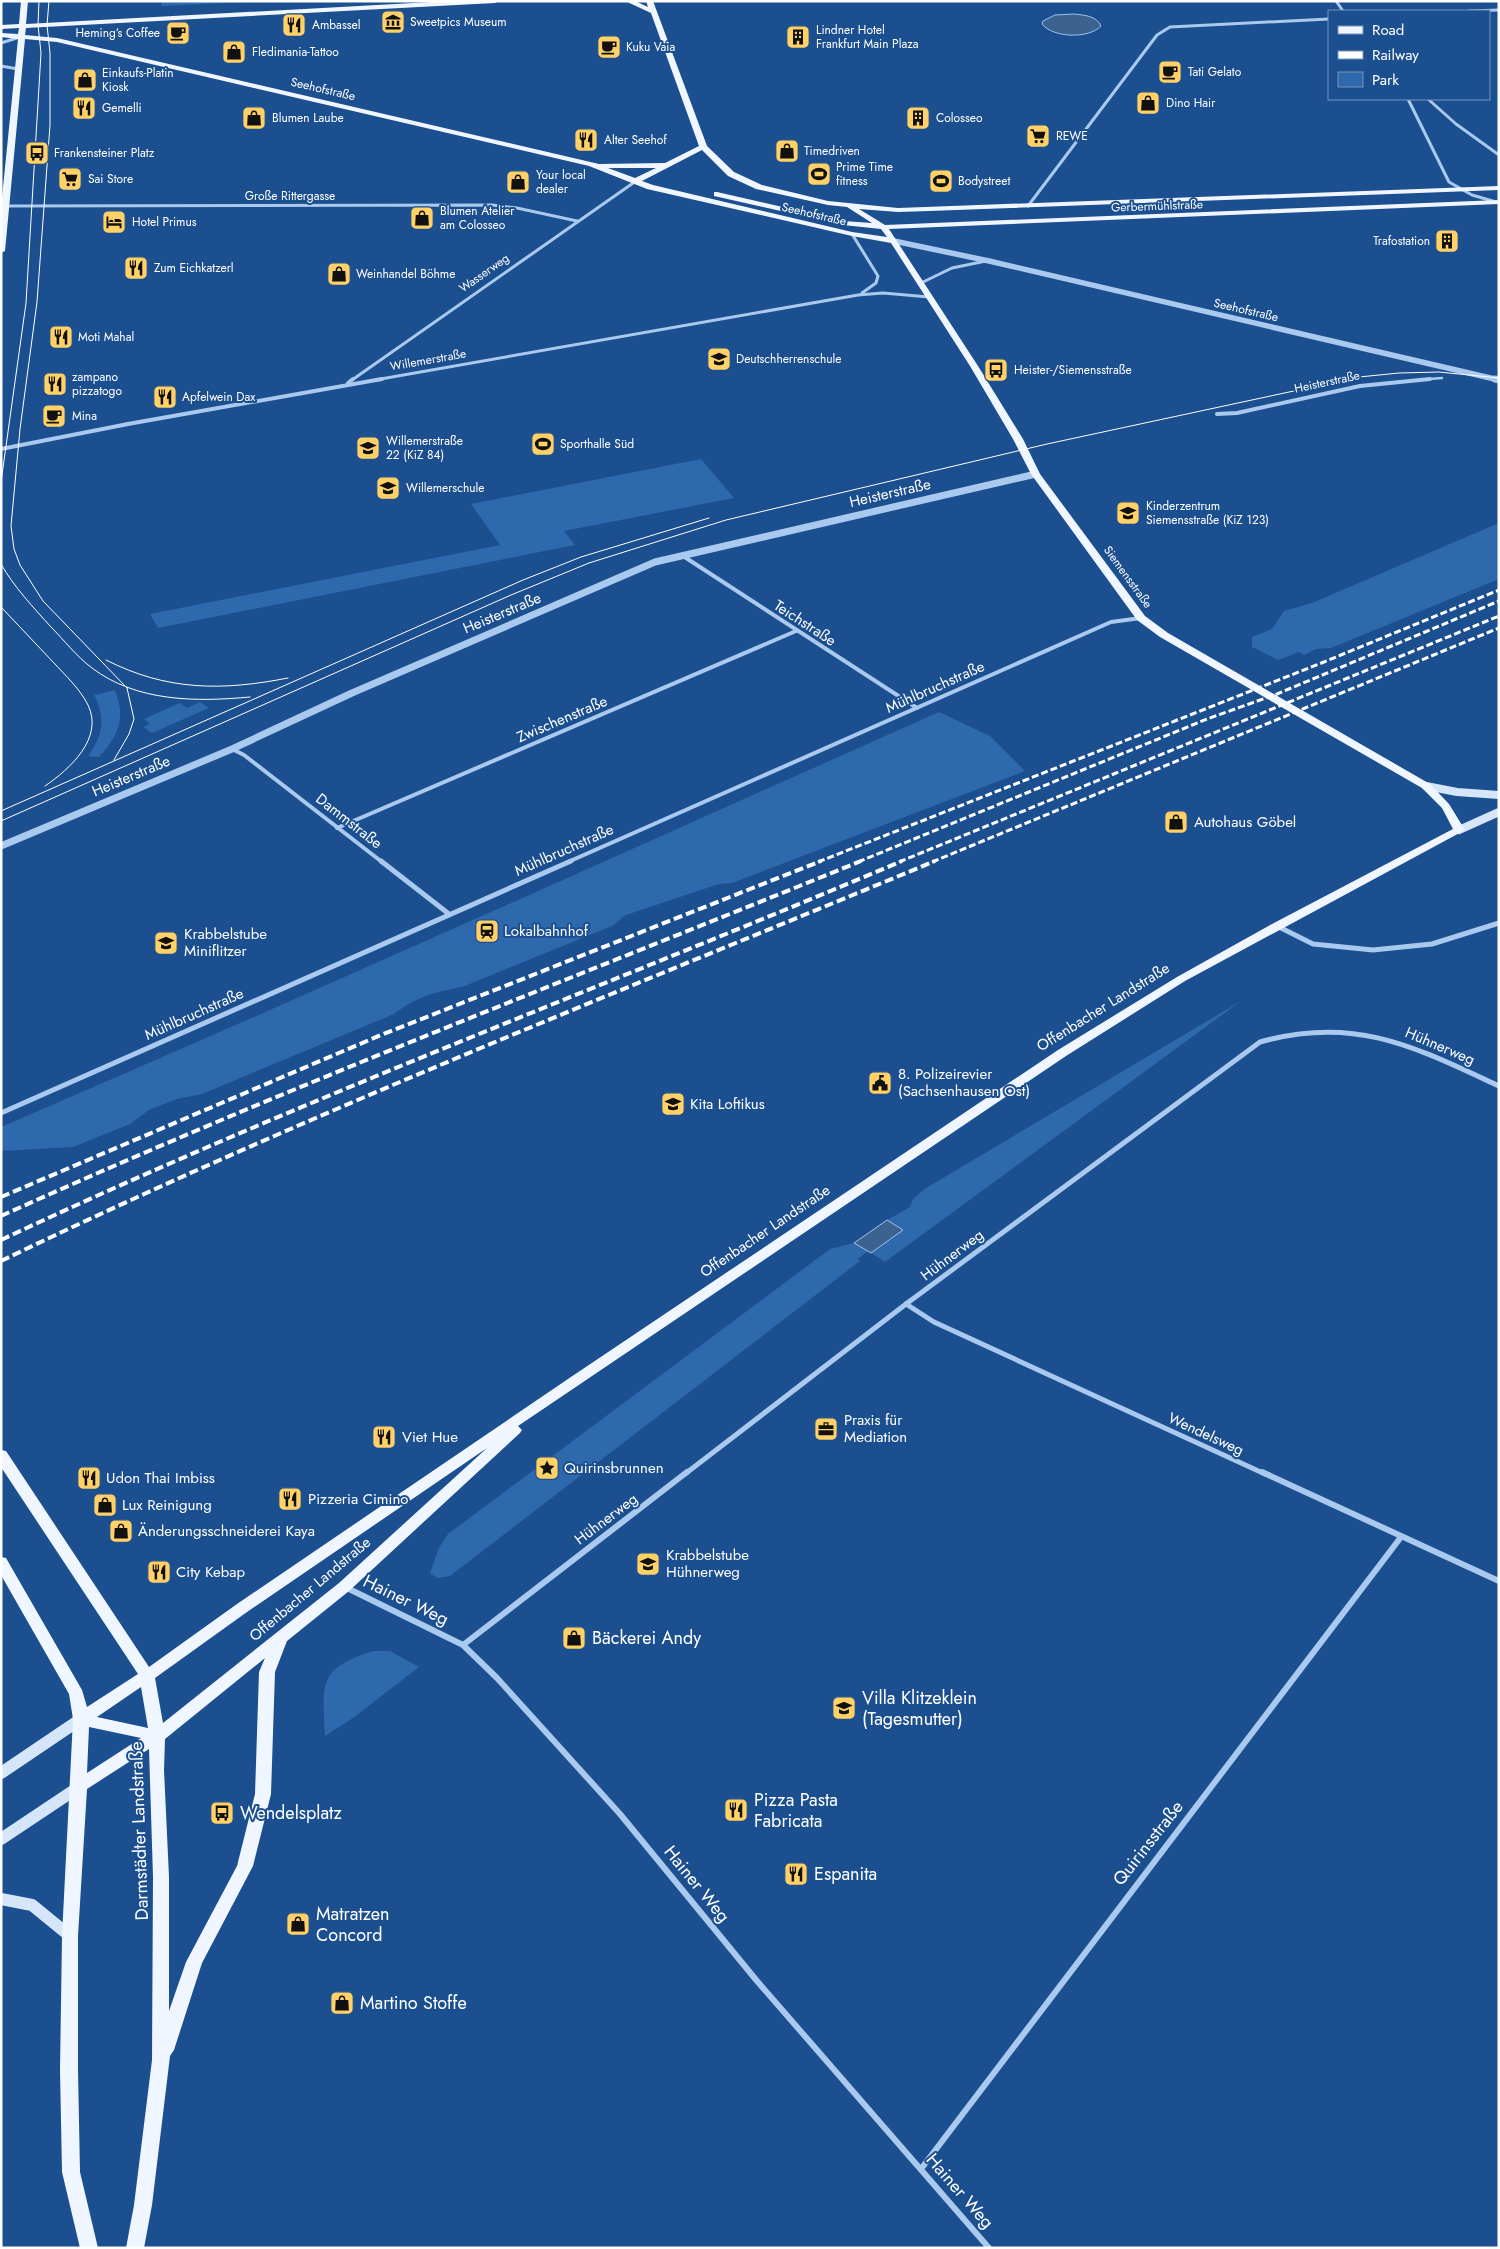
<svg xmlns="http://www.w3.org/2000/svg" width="1500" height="2249" font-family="Jost,sans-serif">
  <rect width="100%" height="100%" fill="#1b4f8f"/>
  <g fill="#2e69ad">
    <polygon points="162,1 271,1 161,6"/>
    <polygon points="701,459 734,498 564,531 575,545 158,628 150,614 500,545 471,504"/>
    <polygon points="1499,523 1499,579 1331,648 1316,649 1304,655 1299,652 1278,660 1252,647 1252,637 1272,629 1284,611 1312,603"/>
    <path d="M115,690C126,719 119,735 99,757L88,756C103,736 106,717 94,695Z"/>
    <polygon points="200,702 209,708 152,733 143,727 150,724 144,719 180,703 187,708"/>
    <path d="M939,712L990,736L1025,771L732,883L719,884L626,915L612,926L462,987C435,992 416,997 394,1014L202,1094L177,1099L149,1110L130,1124L73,1147L1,1151V1127C315,992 627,851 939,712Z"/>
    <polygon points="1241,1001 885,1262 868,1251 858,1259 860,1261 450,1576 437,1578 430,1573 439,1548 448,1534 830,1249 854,1243 887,1220 910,1207 913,1199 926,1188"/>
    <path d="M373,1651H390L419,1667L353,1718L325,1736C323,1683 317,1669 373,1651Z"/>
  </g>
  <g fill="#3c6290" stroke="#9cc4f0">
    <path d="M1074,14C1084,15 1097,16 1101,26C1089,39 1053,38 1042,24L1043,21L1055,15Z"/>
    <polygon points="887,1220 903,1230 871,1253 854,1243"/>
  </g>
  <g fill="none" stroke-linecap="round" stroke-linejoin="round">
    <polyline stroke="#a9c9ee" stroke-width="2.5" points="1417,380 1442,378"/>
    <polyline stroke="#a9c9ee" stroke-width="4" points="1217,414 1237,413 1360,386 1430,379"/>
    <g stroke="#a9c9ee" stroke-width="3">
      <polyline points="1336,1 1343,11"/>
      <polyline points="1469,11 1499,10"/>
      <polyline points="1,43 20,37"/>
      <polyline points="1,66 18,69"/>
      <polyline points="1408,99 1449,182 1472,195 1496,202"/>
      <polyline points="1428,99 1456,124 1499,155"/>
      <polyline points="6,206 492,205 517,208 577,221"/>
      <polyline points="1028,206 1157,35 1170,27 1329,19"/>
      <polyline points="852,234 878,276 876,283 862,293"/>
      <polyline points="921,283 952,268 986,261"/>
      <polyline points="352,380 636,181"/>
      <polyline points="375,380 858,295 883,293 929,297"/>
    </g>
    <g stroke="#a9c9ee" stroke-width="4">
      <polyline points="348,383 353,379"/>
      <polyline points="1,449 128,424 382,379"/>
      <polyline points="683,556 917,708"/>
      <polyline points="232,749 244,755 382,862"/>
      <polyline points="337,828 796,631"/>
      <polyline points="568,862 1111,622 1141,618"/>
    </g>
    <g stroke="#a9c9ee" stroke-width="5">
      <polyline points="381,861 449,914"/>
      <polyline points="1277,926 1313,944 1373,950 1432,944 1499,923"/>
      <polyline points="1,1113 571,861"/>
      <polyline points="906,1304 934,1322 1265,1474"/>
      <path d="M685,1474L906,1304L1260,1042C1355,1015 1415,1047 1499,1086"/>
    </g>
    <g stroke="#a9c9ee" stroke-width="6">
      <polyline points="1262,1472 1499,1581"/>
      <polyline points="345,1587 463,1645 497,1678 620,1814 757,1981 989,2248"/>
      <polyline points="463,1645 687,1472"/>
      <polyline points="921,2169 1401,1537"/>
    </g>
    <polyline stroke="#a9c9ee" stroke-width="5.5" points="894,241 989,261 1499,380"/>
    <g stroke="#a9c9ee" stroke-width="7">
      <polyline points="1495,379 1499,380"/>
      <polyline points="1,846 232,749 352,693 655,562 1036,474"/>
    </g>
    <g stroke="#d6e6fa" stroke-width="8">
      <polyline points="1426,786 1457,792 1499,795"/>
      <polyline points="1459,830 1499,812"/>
    </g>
    <g stroke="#d6e6fa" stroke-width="12">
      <polyline points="1,1773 81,1719"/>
      <polyline points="1,1839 79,1787"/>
      <polyline points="1,1899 32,1905 70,1936"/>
    </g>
    <path fill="#f0f6ff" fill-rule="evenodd" d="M21,1H28L26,24L450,1H498L495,3L26,28L25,35L57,38L599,164L665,163L699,146L651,13L625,1H635L648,7L646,1H653L707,146L734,172L762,185L828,201L898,208L1499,186V190L929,211L898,212L859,209L885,225L1499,200V204L889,229L978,366L1023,439L1040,474L1145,616L1168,633L1430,784L1449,804L1465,830L1185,981L1066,1056L518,1426L522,1430L520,1433L349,1591L287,1641L275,1672L271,1794L253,1866L202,1963L174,2050L170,2056L152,2205L144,2248H126L134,2205L152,2060L153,1877L149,1749L87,1789L78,1936V2070L80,2172L98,2248H80L62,2172L60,2070L62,1936L73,1719L69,1694L1,1575V1557L6,1558L82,1690L87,1707L138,1674L1,1467V1450L6,1451L149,1667L237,1604L565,1381L1058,1050L1177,977L1272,924L1453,829L1442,808L1422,788L1160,637L1137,620L1031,474L1013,439L970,366L891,243L852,236L647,189L589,166L57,42L25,39L5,251L1,253V207L18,39L1,37V33L18,34L19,28L1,29V25L19,24ZM702,150L728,176L756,189L828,205L847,207L872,223L843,221L717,192H714V196L843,225L881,229L887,237L852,232L653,185L642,181ZM608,168H656L635,178ZM487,1448L339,1583L163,1723L155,1678L247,1612ZM265,1658L259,1672L255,1794L237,1866L186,1962L169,2011V1877L164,1770L165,1739ZM141,1687L148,1728L97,1717ZM89,1727L141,1738L87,1773Z"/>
    <g stroke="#fff" stroke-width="1">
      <polyline points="49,1 47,25 50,53 50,125 37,302 20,429 11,526 14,549 20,565 43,601 127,688 134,719 129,734 114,760"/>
      <polyline points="1,482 26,303 41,53 38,25 39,1"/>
      <path d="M1,564C14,587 33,607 51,627C64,640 76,656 92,668C137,702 196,702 250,697"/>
      <path d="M1,607C19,626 36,644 54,663C66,676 80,689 88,705C104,738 70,769 45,786"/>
      <path d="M106,660C167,691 222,691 288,678"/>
      <polyline points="1,811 523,580 581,557 709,518"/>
      <polyline points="1,821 511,595 589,563 726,520 1047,444 1359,377 1399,373 1439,372 1499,378"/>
    </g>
    <g stroke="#fff" stroke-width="3" stroke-dasharray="7 3" stroke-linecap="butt">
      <polyline points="818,862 1319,664 1499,590"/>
      <polyline points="858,862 1207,719 1277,694 1499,601"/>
      <polyline points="899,862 1499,616"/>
      <polyline points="932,862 1499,628"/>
    </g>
    <g stroke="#fff" stroke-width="4" stroke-dasharray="9 4" stroke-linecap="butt">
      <polyline points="1,1197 381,1035 821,861"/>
      <path d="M1,1216C284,1088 574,978 861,861"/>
      <path d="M1,1240C296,1101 602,988 902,861"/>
      <path d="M1,1261C306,1114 622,991 935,861"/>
    </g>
  </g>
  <defs>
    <g id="museum-square" transform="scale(1.25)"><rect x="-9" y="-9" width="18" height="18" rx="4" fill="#ffd166" stroke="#1b4f8f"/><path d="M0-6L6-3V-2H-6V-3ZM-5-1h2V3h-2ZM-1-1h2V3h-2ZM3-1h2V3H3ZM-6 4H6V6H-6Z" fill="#111"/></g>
    <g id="restaurant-square" transform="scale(1.25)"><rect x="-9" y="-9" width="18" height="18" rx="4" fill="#ffd166" stroke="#1b4f8f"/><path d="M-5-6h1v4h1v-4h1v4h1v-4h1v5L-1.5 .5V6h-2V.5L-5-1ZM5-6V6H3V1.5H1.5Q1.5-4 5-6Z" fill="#111"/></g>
    <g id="cafe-square" transform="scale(1.25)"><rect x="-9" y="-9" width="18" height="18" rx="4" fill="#ffd166" stroke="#1b4f8f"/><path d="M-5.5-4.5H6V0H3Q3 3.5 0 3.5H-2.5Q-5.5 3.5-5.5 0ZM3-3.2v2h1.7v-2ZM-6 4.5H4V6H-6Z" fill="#111"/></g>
    <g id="building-square" transform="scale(1.25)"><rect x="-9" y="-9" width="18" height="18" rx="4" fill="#ffd166" stroke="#1b4f8f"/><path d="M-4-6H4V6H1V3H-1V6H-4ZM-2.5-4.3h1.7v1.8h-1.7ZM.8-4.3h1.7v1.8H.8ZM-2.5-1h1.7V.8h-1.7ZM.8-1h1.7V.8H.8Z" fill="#111"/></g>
    <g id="shop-square" transform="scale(1.25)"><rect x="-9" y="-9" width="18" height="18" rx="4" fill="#ffd166" stroke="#1b4f8f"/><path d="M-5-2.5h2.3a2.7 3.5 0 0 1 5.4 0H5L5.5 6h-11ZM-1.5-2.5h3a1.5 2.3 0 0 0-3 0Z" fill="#111"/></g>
    <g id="supermarket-square" transform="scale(1.25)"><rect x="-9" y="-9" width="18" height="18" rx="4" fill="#ffd166" stroke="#1b4f8f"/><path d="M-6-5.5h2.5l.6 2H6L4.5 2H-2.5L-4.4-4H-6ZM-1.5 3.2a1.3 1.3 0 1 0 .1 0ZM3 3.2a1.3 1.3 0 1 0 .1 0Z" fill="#111"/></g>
    <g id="bus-square" transform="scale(1.25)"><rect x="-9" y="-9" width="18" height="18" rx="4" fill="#ffd166" stroke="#1b4f8f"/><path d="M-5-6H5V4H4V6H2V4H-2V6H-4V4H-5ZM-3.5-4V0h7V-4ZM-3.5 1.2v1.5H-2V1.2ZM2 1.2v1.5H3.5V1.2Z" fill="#111"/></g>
    <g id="stadium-square" transform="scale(1.25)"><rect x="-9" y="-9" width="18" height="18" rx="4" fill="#ffd166" stroke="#1b4f8f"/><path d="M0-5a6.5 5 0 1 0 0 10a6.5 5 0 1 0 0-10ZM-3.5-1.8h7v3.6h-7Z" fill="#111"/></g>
    <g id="hotel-square" transform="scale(1.25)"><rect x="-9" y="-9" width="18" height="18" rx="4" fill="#ffd166" stroke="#1b4f8f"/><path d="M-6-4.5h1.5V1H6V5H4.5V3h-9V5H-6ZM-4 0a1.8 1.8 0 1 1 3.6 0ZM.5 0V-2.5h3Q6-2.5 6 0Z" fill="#111"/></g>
    <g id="school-square" transform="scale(1.25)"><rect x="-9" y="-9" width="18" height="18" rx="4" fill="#ffd166" stroke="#1b4f8f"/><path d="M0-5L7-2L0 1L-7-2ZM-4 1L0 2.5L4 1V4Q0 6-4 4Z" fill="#111"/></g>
    <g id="station-square" transform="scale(1.25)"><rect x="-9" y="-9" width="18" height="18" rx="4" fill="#ffd166" stroke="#1b4f8f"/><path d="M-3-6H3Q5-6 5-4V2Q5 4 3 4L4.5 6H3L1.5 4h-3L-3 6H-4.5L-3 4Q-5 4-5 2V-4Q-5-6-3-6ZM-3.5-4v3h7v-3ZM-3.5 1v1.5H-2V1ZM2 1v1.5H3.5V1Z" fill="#111"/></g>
    <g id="civic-square" transform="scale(1.25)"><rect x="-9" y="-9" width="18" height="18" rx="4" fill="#ffd166" stroke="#1b4f8f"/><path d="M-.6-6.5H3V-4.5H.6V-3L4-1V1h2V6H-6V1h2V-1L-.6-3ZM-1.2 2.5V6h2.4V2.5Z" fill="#111"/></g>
    <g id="office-square" transform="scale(1.25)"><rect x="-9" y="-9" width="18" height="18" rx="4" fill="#ffd166" stroke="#1b4f8f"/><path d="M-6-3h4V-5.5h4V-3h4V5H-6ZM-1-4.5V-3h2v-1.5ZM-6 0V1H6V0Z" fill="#111"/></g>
    <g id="sight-square" transform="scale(1.25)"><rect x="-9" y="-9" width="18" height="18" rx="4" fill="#ffd166" stroke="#1b4f8f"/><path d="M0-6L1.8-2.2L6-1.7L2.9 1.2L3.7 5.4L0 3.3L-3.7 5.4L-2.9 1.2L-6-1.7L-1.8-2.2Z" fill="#111"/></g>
  </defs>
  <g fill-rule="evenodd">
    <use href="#museum-square" x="393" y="22"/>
    <use href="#restaurant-square" x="294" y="25"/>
    <use href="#cafe-square" x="178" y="33"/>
    <use href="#building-square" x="798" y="37"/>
    <use href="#cafe-square" x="609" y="47"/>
    <use href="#shop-square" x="234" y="52"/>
    <use href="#cafe-square" x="1170" y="72"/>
    <use href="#shop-square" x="85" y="80"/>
    <use href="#shop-square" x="1148" y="103"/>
    <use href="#restaurant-square" x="84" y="108"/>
    <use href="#shop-square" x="254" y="118"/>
    <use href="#building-square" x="918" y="118"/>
    <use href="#supermarket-square" x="1038" y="136"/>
    <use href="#restaurant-square" x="586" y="140"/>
    <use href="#shop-square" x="787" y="151"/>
    <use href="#bus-square" x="37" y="153"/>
    <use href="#stadium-square" x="819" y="174"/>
    <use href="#supermarket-square" x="70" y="179"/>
    <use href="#stadium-square" x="941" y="181"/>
    <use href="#shop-square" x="518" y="182"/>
    <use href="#shop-square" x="422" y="218"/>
    <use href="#hotel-square" x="114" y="222"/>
    <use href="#building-square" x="1447" y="241"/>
    <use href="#restaurant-square" x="136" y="268"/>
    <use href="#shop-square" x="339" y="274"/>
    <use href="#restaurant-square" x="61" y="337"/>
    <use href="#school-square" x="719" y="359"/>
    <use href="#bus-square" x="996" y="370"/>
    <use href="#restaurant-square" x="55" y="384"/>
    <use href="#restaurant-square" x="165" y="397"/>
    <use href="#cafe-square" x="54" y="416"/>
    <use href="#stadium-square" x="543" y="444"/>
    <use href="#school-square" x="368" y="448"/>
    <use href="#school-square" x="388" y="488"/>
    <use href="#school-square" x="1128" y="513"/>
    <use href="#shop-square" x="1176" y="822"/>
    <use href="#station-square" x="487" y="931"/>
    <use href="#school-square" x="166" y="943"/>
    <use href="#civic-square" x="880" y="1083"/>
    <use href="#school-square" x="673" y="1104"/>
    <use href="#office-square" x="826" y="1429"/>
    <use href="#restaurant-square" x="384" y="1437"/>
    <use href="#sight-square" x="547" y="1468"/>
    <use href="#restaurant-square" x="89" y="1478"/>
    <use href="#restaurant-square" x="290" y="1499"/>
    <use href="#shop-square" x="105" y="1505"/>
    <use href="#shop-square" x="121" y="1531"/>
    <use href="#school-square" x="648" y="1564"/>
    <use href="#restaurant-square" x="159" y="1572"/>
    <use href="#shop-square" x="574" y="1638"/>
    <use href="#school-square" x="844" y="1708"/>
    <use href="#restaurant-square" x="736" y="1810"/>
    <use href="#bus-square" x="222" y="1813"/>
    <use href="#restaurant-square" x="796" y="1874"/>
    <use href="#shop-square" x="298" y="1924"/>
    <use href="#shop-square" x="342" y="2003"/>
  </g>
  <g text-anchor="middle" stroke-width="4" stroke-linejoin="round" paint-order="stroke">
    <g font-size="12" fill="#fff" stroke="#1b4f8f" text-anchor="start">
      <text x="410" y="26">Sweetpics Museum</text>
      <text x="312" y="29">Ambassel</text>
      <text x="816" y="34">Lindner Hotel<tspan x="816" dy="14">Frankfurt Main Plaza</tspan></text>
      <text x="160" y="37" text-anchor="end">Heming‘s Coffee</text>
      <text x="626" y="51">Kuku Vaia</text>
      <text x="252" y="56">Fledimania-Tattoo</text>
      <text x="1188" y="76">Tati Gelato</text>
      <text x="102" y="77">Einkaufs-Platin<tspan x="102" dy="14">Kiosk</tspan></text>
      <text x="1166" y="107">Dino Hair</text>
      <text x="102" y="112">Gemelli</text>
      <text x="272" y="122">Blumen Laube</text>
      <text x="936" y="122">Colosseo</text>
      <text x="1056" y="140">REWE</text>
      <text x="604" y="144">Alter Seehof</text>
      <text x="804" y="155">Timedriven</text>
      <text x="54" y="157">Frankensteiner Platz</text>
      <text x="836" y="171">Prime Time<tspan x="836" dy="14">fitness</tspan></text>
      <text x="536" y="179">Your local<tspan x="536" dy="14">dealer</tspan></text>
      <text x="88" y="183">Sai Store</text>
      <text x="958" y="185">Bodystreet</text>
      <text x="440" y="215">Blumen Atelier<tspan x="440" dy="14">am Colosseo</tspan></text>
      <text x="132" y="226">Hotel Primus</text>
      <text x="1430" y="245" text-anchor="end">Trafostation</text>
      <text x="154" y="272">Zum Eichkatzerl</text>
      <text x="356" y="278">Weinhandel Böhme</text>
      <text x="78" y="341">Moti Mahal</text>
      <text x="736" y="363">Deutschherrenschule</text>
      <text x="1014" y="374">Heister-/Siemensstraße</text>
      <text x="72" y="381">zampano<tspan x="72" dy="14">pizzatogo</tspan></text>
      <text x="182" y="401">Apfelwein Dax</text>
      <text x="72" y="420">Mina</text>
      <text x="386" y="445">Willemerstraße<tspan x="386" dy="14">22 (KiZ 84)</tspan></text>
      <text x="560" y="448">Sporthalle Süd</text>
      <text x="406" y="492">Willemerschule</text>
      <text x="1146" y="510">Kinderzentrum<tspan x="1146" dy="14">Siemensstraße (KiZ 123)</tspan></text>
    </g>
    <g font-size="12" fill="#fff" stroke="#1b4f8f">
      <text transform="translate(323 89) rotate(13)" y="4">Seehofstraße</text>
      <text x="290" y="200">Große Rittergasse</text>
      <text transform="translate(1157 206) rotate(-2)" y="4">Gerbermühlstraße</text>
      <text transform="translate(814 214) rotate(13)" y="4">Seehofstraße</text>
      <text transform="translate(484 273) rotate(-35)" y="4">Wasserweg</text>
      <text transform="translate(1246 310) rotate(13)" y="4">Seehofstraße</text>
      <text transform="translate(428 360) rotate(-10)" y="4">Willemerstraße</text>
      <text transform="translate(1327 382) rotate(-12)" y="4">Heisterstraße</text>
      <text transform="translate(1128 577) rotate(54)" y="4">Siemensstraße</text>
    </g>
    <g font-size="15" fill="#fff" stroke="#1b4f8f">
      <text transform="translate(890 493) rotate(-13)" y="5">Heisterstraße</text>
      <text transform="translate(502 613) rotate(-23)" y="5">Heisterstraße</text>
      <text transform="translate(805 623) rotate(33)" y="5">Teichstraße</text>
      <text transform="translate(935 687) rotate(-24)" y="5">Mühlbruchstraße</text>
      <text transform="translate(562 719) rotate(-23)" y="5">Zwischenstraße</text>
      <text transform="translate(131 776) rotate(-23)" y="5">Heisterstraße</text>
      <text transform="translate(349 821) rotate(38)" y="5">Dammstraße</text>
      <text transform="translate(564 850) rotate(-24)" y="5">Mühlbruchstraße</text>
      <text transform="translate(1103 1007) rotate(-32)" y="5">Offenbacher Landstraße</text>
      <text transform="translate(194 1014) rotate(-24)" y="5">Mühlbruchstraße</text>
      <text transform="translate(1440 1046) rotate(23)" y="5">Hühnerweg</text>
      <text transform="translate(765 1231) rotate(-34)" y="5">Offenbacher Landstraße</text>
      <text transform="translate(952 1255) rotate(-37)" y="5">Hühnerweg</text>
      <text transform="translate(1206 1434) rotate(25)" y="5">Wendelsweg</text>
      <text transform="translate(606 1519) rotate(-37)" y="5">Hühnerweg</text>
      <text transform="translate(310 1589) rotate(-40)" y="5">Offenbacher Landstraße</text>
    </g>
    <g font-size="15" fill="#fff" stroke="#1b4f8f" text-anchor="start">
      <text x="1194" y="827">Autohaus Göbel</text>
      <text x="504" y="936">Lokalbahnhof</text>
      <text x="184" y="939">Krabbelstube<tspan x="184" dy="17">Miniflitzer</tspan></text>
      <text x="898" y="1079">8. Polizeirevier<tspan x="898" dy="17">(Sachsenhausen Ost)</tspan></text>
      <text x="690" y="1109">Kita Loftikus</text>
      <text x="844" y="1425">Praxis für<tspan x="844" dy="17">Mediation</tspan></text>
      <text x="402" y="1442">Viet Hue</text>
      <text x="564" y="1473">Quirinsbrunnen</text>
      <text x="106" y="1483">Udon Thai Imbiss</text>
      <text x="308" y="1504">Pizzeria Cimino</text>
      <text x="122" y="1510">Lux Reinigung</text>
      <text x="138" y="1536">Änderungsschneiderei Kaya</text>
      <text x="666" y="1560">Krabbelstube<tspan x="666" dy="17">Hühnerweg</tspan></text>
      <text x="176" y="1577">City Kebap</text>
    </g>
    <g font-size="18" fill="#fff" stroke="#1b4f8f">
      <text transform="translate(406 1600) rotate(26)" y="6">Hainer Weg</text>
      <text transform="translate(139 1831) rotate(-92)" y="6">Darmstädter Landstraße</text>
      <text transform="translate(1148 1843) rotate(-52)" y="6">Quirinsstraße</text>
      <text transform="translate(697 1884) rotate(51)" y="6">Hainer Weg</text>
      <text transform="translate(960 2191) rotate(49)" y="6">Hainer Weg</text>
    </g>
    <g font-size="18" fill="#fff" stroke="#1b4f8f" text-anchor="start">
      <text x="592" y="1644">Bäckerei Andy</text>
      <text x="862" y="1704">Villa Klitzeklein<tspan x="862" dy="21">(Tagesmutter)</tspan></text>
      <text x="754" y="1806">Pizza Pasta<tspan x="754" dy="21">Fabricata</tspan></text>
      <text x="240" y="1819">Wendelsplatz</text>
      <text x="814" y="1880">Espanita</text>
      <text x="316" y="1920">Matratzen<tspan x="316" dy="21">Concord</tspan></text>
      <text x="360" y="2009">Martino Stoffe</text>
    </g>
  </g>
  <rect width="1500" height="2249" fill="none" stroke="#ffffff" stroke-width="5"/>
  <rect x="1328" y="10" width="162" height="90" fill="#1b4f8f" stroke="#7695bc"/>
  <rect x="1338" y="26" width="25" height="8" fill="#f0f6ff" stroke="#7695bc"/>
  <text x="1372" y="35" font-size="15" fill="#ffffff">Road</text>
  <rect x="1338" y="51" width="25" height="8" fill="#ffffff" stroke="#7695bc"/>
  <text x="1372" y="60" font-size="15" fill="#ffffff">Railway</text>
  <rect x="1338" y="72" width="25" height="15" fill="#2e69ad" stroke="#7695bc"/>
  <text x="1372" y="85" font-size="15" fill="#ffffff">Park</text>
</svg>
